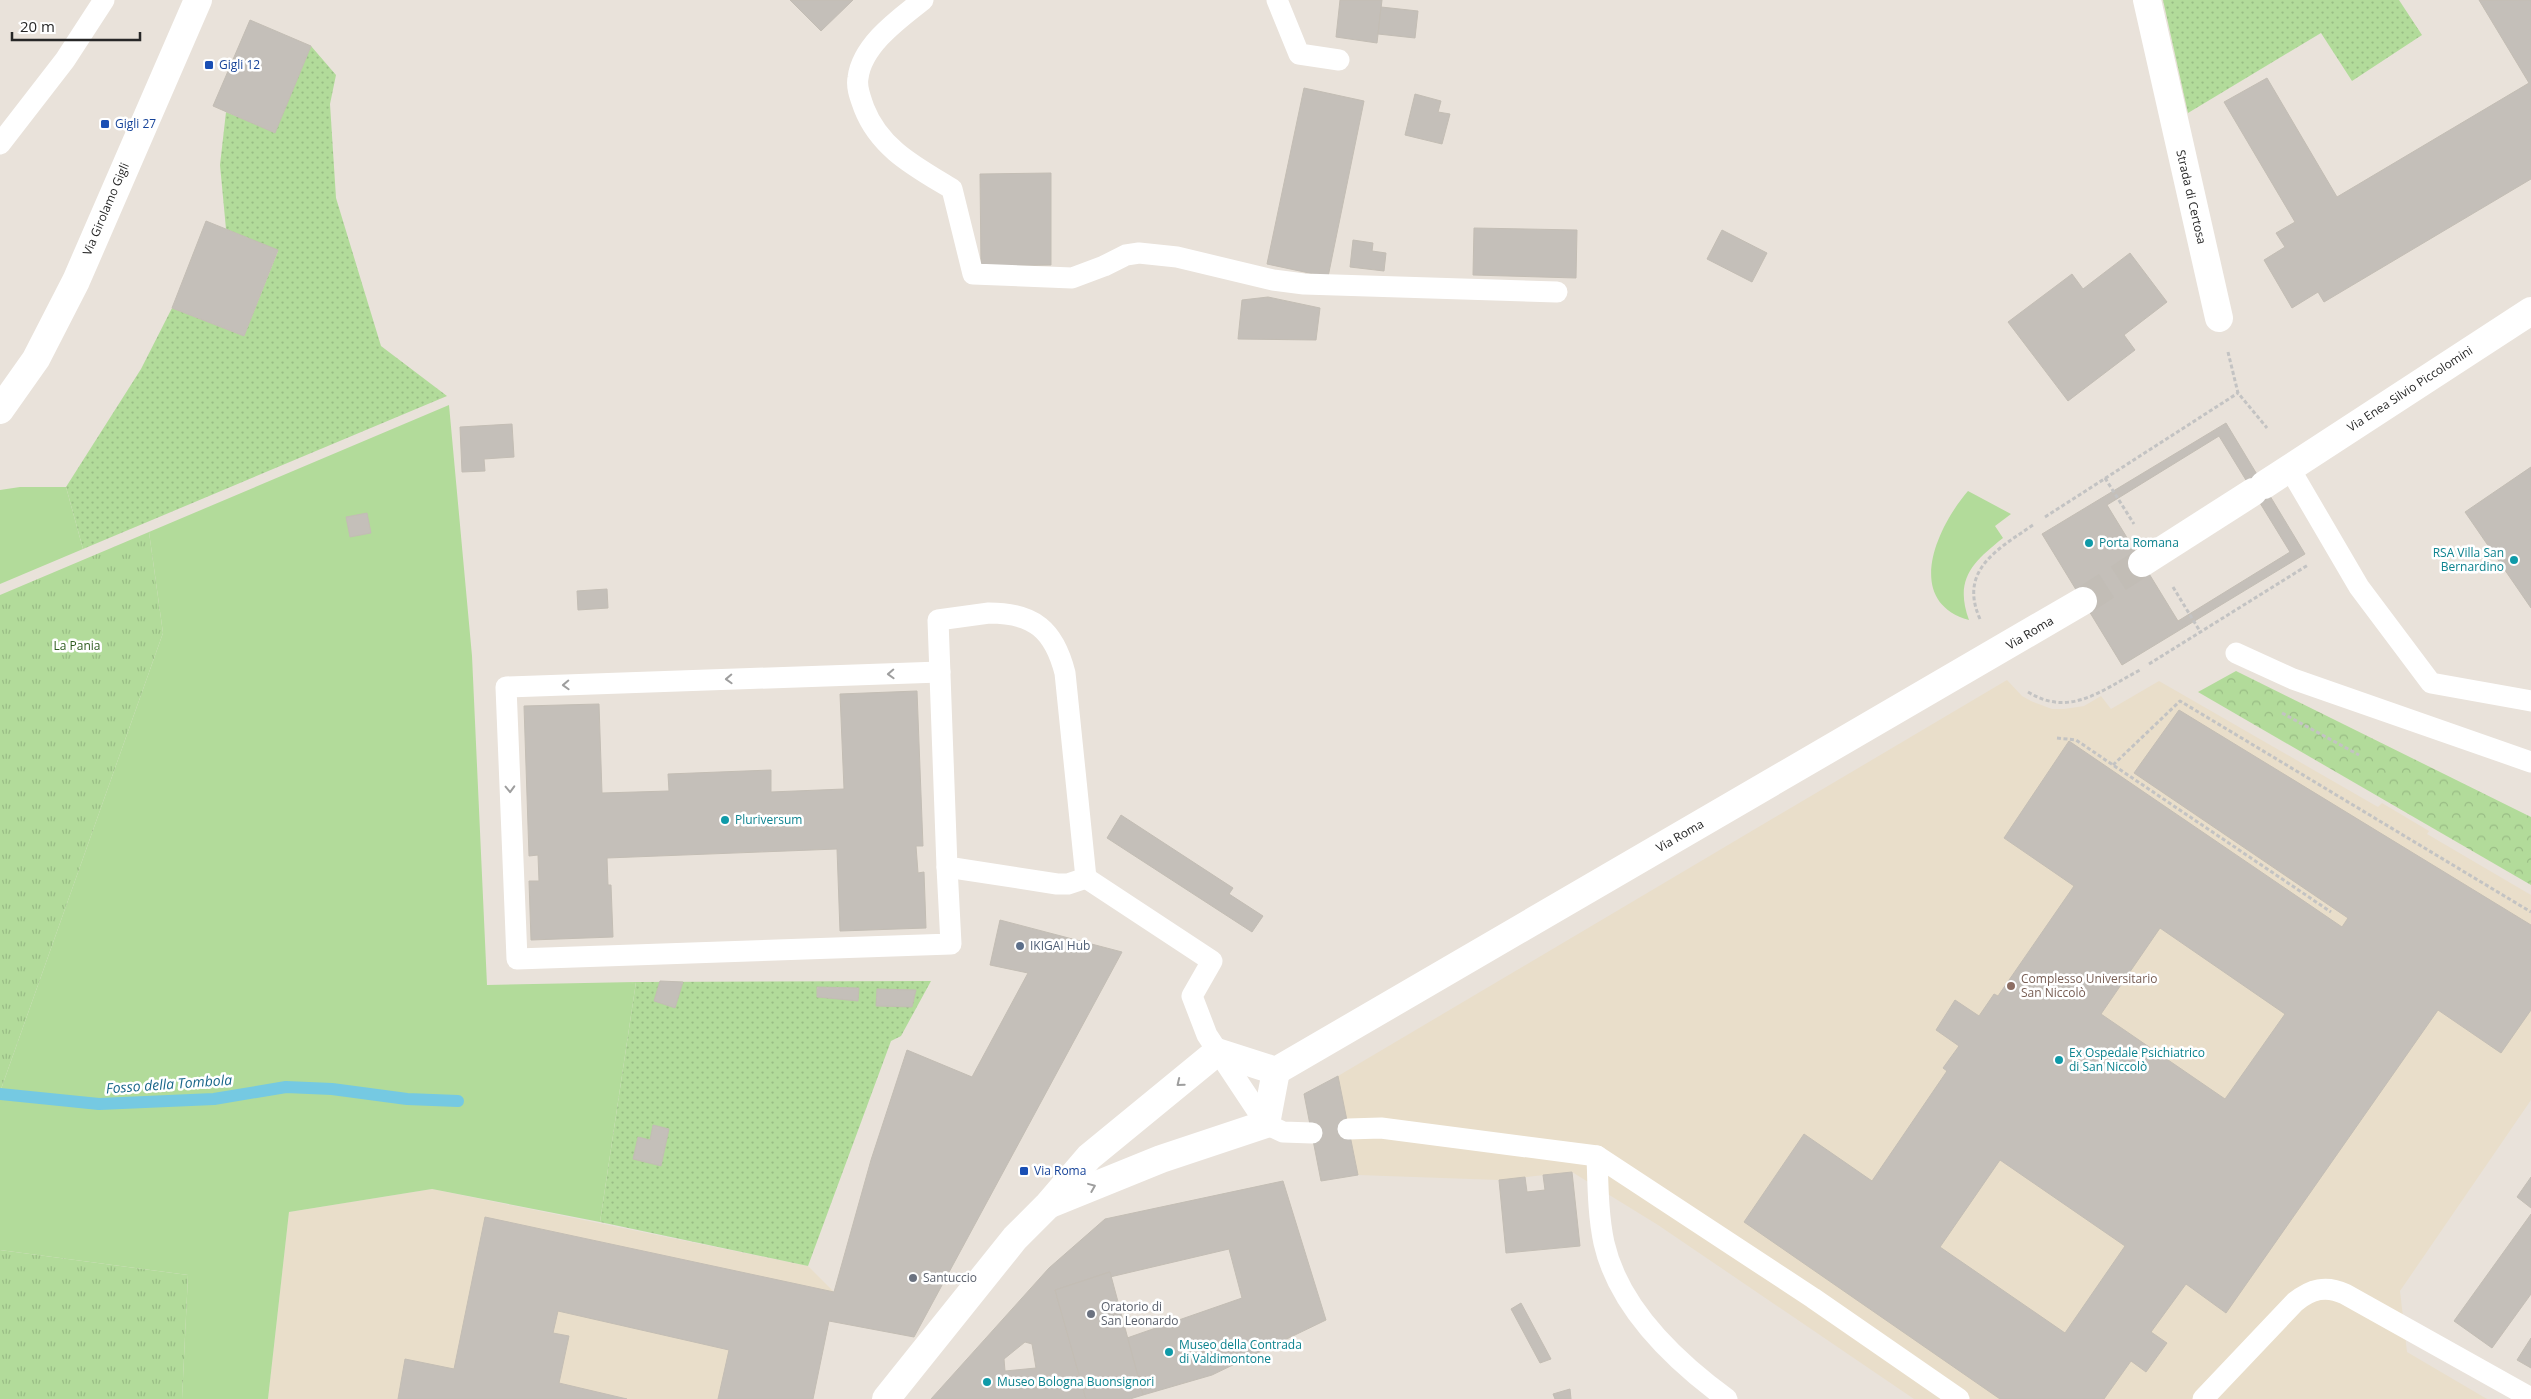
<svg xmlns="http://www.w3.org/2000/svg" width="2531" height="1399" font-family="'Open Sans',sans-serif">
  <defs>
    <pattern id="forest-crowns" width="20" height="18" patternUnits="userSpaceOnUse" patternTransform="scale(1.25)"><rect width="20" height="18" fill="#b2db9a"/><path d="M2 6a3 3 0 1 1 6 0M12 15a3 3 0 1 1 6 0" fill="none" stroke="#99bc85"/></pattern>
    <pattern id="park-tufts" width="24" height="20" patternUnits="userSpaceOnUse" patternTransform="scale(1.25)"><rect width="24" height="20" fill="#b2db9a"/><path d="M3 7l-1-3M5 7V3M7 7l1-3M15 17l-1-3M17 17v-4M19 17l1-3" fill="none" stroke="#99bc85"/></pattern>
    <pattern id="garden-dots" width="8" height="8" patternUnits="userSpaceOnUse" patternTransform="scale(1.25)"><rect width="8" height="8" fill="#b2db9a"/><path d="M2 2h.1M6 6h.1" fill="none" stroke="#99bc85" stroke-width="1.8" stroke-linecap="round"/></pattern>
  </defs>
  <rect width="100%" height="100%" fill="#e9e2da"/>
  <g fill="#e9deca">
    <polygon points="2007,680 2022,696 2031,701 2052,709 2064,709 2084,706 2101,696 2111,709 2159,681 2378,807 2382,803 2429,831 2427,834 2531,895 2531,1100 2400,1291 2407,1352 2487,1399 1914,1399 1658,1225 1572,1172 1499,1180 1358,1175 1338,1076"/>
    <polygon points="432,1189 808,1266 834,1292 813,1399 268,1399 289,1212"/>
  </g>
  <g fill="#b2db9a">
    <polygon points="449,405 472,656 487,985 636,982 600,1222 432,1189 289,1212 268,1399 182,1399 188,1275 0,1250 0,1092 163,633 149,532"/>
    <polygon points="20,487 66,487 83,549 0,584 0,490"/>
    <path d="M1968,491L2011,514L1995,526L2003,538C1973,562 1954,579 1969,620C1903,601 1937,527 1968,491Z"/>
  </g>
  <polygon fill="url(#forest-crowns)" points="2236,671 2531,817 2531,885 2198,692"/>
  <g fill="url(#park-tufts)">
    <polygon points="149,532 163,633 0,1092 0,595"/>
    <polygon points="0,1250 188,1275 182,1399 0,1399"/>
  </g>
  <g fill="url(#garden-dots)">
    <polygon points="2163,0 2399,0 2422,35 2352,81 2321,33 2188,113"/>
    <polygon points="311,46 336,75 330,104 336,198 381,346 447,396 83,549 66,487 141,369 172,308 244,336 278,251 226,229 220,165 226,112 275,132"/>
    <polygon points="931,981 901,1036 891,1041 808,1266 600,1222 636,982"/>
  </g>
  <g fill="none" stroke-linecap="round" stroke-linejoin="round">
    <polyline stroke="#75c9e2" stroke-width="12" points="0,1094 99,1104 214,1099 286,1087 332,1089 407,1099 458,1101"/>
  </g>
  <g fill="#c4bfb9" stroke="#c3bdb4" fill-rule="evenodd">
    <polygon points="790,0 853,0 821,31"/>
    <polygon points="1340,0 1382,0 1377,43 1336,37"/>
    <polygon points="2479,0 2531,0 2531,179 2324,302 2318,292 2292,308 2264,260 2285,247 2276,233 2295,222 2224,102 2267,78 2337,197 2529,83"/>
    <polygon points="1381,7 1418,11 1415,38 1378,34"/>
    <polygon points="250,20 311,46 275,133 213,106"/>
    <polygon points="1304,88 1364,101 1328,277 1267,264"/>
    <polygon points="1415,94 1441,101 1438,112 1450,114 1442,144 1405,135"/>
    <polygon points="1051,173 1051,265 981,266 980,174"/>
    <polygon points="206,221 278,250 244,336 172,308"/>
    <polygon points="1474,228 1577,230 1576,278 1473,275"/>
    <polygon points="1722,230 1767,253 1752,282 1707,259"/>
    <polygon points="1353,240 1373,243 1372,251 1386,253 1384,271 1350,267"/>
    <polygon points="2130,253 2167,302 2124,335 2135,350 2068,401 2008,322 2072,274 2083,289"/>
    <polygon points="1268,297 1320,308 1316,340 1238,339 1242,300"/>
    <path d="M2226,423L2305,554L2122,665L2042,534ZM2219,436L2290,552L2178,621L2107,505Z"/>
    <polygon points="512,424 514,457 484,459 485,471 462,472 460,427"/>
    <polygon points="2531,467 2531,608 2465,512"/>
    <polygon points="367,513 371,533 350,537 346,517"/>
    <polygon points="607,589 608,608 578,610 577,591"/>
    <polygon points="917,691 923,846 916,846 918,873 924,872 926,928 840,931 837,849 607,858 608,885 611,885 613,937 531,940 529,881 539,881 538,855 529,856 524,706 599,704 602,793 669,791 668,774 771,770 771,792 844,789 840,694"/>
    <path d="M2179,710L2531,925V1010L2501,1053L2438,1010L2226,1313L2186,1284L2151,1332L2167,1343L2146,1372L2131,1361L2104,1399H2000L1744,1222L1804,1134L1872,1181L1947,1071L1943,1068L1959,1046L1936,1030L1955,1000L1979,1016L1994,994L1998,996L2074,886L2004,838L2069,741L2342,927L2348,918L2134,773ZM2160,928L2285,1014L2225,1099L2101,1014ZM2000,1160L2125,1246L2065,1333L1940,1247Z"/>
    <polygon points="1121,815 1233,888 1229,894 1263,916 1252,932 1107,838"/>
    <polygon points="1000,920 1122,952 914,1337 829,1321 813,1399 718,1399 729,1350 558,1311 553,1333 569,1336 559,1383 627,1399 398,1399 405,1359 454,1369 485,1217 834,1292 871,1160 907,1050 972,1077 1028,973 990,965"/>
    <polygon points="660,981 683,982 675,1008 654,1001"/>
    <polygon points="817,987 859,988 858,1001 817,997"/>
    <polygon points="877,989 916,990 912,1007 876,1006"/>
    <polygon points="1338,1076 1358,1175 1321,1181 1304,1094"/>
    <polygon points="653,1125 669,1129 661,1166 633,1159 638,1137 650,1140"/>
    <polygon points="1572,1172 1580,1246 1506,1253 1499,1180 1525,1177 1527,1192 1545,1190 1543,1175"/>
    <polygon points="2531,1177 2531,1208 2517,1197"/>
    <path d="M1283,1181L1326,1320L1212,1375L1143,1395L1127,1338L1242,1298L1229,1249L1110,1277V1272L1055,1290L1086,1399H931L1049,1268L1105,1219ZM1025,1342L1032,1344L1036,1368L1005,1371L1004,1359Z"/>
    <polygon points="2531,1214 2531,1294 2492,1348 2454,1321"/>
    <polygon points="1110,1272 1143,1395 1130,1399 1086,1399 1055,1290"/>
    <polygon points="1521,1303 1551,1359 1540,1363 1511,1309"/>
    <polygon points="2531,1338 2531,1368 2517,1360"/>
    <polygon points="1570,1389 1571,1399 1555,1399 1553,1394"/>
  </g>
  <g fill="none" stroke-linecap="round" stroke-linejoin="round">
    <polyline stroke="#c2bdb6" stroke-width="28" stroke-dasharray="28 14" stroke-linecap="butt" points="2083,601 2142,563"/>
    <g stroke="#c3c3c3" stroke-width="3" stroke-dasharray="4 2.5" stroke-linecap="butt">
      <polyline points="2228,352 2238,393 2267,428"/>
      <polyline points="2105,478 2134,524"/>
      <polyline points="2045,517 2238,393"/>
      <polyline points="2173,587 2201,633"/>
      <path d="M1980,619C1958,570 1998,549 2033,525"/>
      <polyline points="2149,664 2308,565"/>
      <path d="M2028,692C2070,718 2102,690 2140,670"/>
      <polyline points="2282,713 2359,755"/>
      <polyline points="2057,738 2076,740 2331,912"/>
      <polyline points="2113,765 2180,701 2531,912"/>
    </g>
    <g stroke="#fff" stroke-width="21">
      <path d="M923,0C899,19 862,45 858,78C856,88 861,99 864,108C880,149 916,167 952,189L973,274L1072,278L1104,266L1126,255L1139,253L1177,257L1273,280L1304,284L1557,292"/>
      <polyline points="1277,0 1299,54 1339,60"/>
      <polyline points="0,144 65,60 104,0"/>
      <polyline points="2290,469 2359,587 2431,683 2531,701"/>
      <path d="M989,613C1034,613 1054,630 1065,673L1086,878L1068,884H1057L947,867L938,620Z"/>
      <polyline points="2236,653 2293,679 2531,762"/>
      <polyline points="940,672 506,687 517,959 951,944 947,867"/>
      <polyline points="1086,878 1212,961 1192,996 1207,1035 1266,1124 1283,1132 1312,1133"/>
      <polyline points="1348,1129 1381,1128 1597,1156 1813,1298 1959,1399"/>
      <path d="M1597,1156C1598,1185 1598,1215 1604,1243C1619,1309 1675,1361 1727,1399"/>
      <path d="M2203,1399L2295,1302C2311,1289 2326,1285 2345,1294L2531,1398"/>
    </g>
    <g stroke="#fff" stroke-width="28">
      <polyline points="2147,0 2219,318"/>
      <polyline points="2264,485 2531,311"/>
      <polyline points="2142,563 2253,492"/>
      <polyline points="1050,1204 1161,1159 1266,1124 1276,1071"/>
      <polyline points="886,1399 1015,1238 1047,1206 1089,1157 1217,1052 1276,1071 2083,601"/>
    </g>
    <polyline stroke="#fff" stroke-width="28" points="0,410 36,359 76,281 198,0"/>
  </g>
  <defs><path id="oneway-chevron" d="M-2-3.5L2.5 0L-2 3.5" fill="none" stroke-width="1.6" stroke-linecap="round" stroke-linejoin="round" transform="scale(1.25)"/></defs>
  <g stroke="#9e9e9e">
    <use href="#oneway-chevron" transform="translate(891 674) rotate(178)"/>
    <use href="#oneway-chevron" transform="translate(729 679) rotate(178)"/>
    <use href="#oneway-chevron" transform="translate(566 685) rotate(178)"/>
    <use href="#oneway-chevron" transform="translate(510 789) rotate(88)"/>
    <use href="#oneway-chevron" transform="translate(1180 1083) rotate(141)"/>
    <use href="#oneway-chevron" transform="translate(1092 1187) rotate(-22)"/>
  </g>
  <g fill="#1a4fb4" stroke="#fff" stroke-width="2">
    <rect x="204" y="60" width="10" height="10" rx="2.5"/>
    <rect x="100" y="119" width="10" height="10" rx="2.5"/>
    <rect x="1019" y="1166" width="10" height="10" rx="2.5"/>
  </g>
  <g fill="#0f9aa8" stroke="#fff" stroke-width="2">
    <circle cx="2089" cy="543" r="5"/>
    <circle cx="2514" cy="560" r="5"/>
    <circle cx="725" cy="820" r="5"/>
    <circle cx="2059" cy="1060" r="5"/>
    <circle cx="1169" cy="1352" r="5"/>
    <circle cx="987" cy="1382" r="5"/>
  </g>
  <circle fill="#5c6f8a" stroke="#fff" stroke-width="2" cx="1020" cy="946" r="5"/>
  <circle fill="#8d6e63" stroke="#fff" stroke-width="2" cx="2011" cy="986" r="5"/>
  <g fill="#6b7280" stroke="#fff" stroke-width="2">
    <circle cx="913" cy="1278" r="5"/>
    <circle cx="1091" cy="1314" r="5"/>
  </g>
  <g text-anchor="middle" stroke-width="5" stroke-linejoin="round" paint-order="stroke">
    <g font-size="12" fill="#164399" stroke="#fff" text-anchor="start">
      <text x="219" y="69">Gigli 12</text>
      <text x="115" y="128">Gigli 27</text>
      <text x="1034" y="1175">Via Roma</text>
    </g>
    <g font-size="12" fill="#272727" stroke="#fff">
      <text transform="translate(2191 197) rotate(77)" y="4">Strada di Certosa</text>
      <text transform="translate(106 209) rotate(-67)" y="4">Via Girolamo Gigli</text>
      <text transform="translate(2410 389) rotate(-33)" y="4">Via Enea Silvio Piccolomini</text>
      <text transform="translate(2030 633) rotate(-31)" y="4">Via Roma</text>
      <text transform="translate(1680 836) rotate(-30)" y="4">Via Roma</text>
    </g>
    <g font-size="12" fill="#0d838f" stroke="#fff" text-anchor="start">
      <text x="2099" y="547">Porta Romana</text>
      <text x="2504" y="557" text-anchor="end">RSA Villa San<tspan x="2504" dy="14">Bernardino</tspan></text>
      <text x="735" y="824">Pluriversum</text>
      <text x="2069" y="1057">Ex Ospedale Psichiatrico<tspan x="2069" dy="14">di San Niccolò</tspan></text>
      <text x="1179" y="1349">Museo della Contrada<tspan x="1179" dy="14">di Valdimontone</tspan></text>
      <text x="997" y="1386">Museo Bologna Buonsignori</text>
    </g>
    <g font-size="12" fill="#2e5c1f" stroke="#fff">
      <text x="77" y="650">La Pania</text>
    </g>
    <g font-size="12" fill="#4e5e75" stroke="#fff" text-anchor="start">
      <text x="1030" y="950">IKIGAI Hub</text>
    </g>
    <g font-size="12" fill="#785e54" stroke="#fff" text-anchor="start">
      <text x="2021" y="983">Complesso Universitario<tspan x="2021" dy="14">San Niccolò</tspan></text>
    </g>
    <g font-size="12" fill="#5b616d" stroke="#fff" text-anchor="start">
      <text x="923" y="1282">Santuccio</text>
      <text x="1101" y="1311">Oratorio di<tspan x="1101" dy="14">San Leonardo</tspan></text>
    </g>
    <g font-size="14" font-style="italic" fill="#19668a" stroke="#fff">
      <text transform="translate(169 1084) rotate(-4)" y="5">Fosso della Tombola</text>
    </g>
  </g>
  <path d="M12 32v8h128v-8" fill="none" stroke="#272727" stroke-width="2.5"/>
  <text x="20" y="32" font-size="15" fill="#272727" stroke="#ffffff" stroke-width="4" paint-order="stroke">20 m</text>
</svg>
